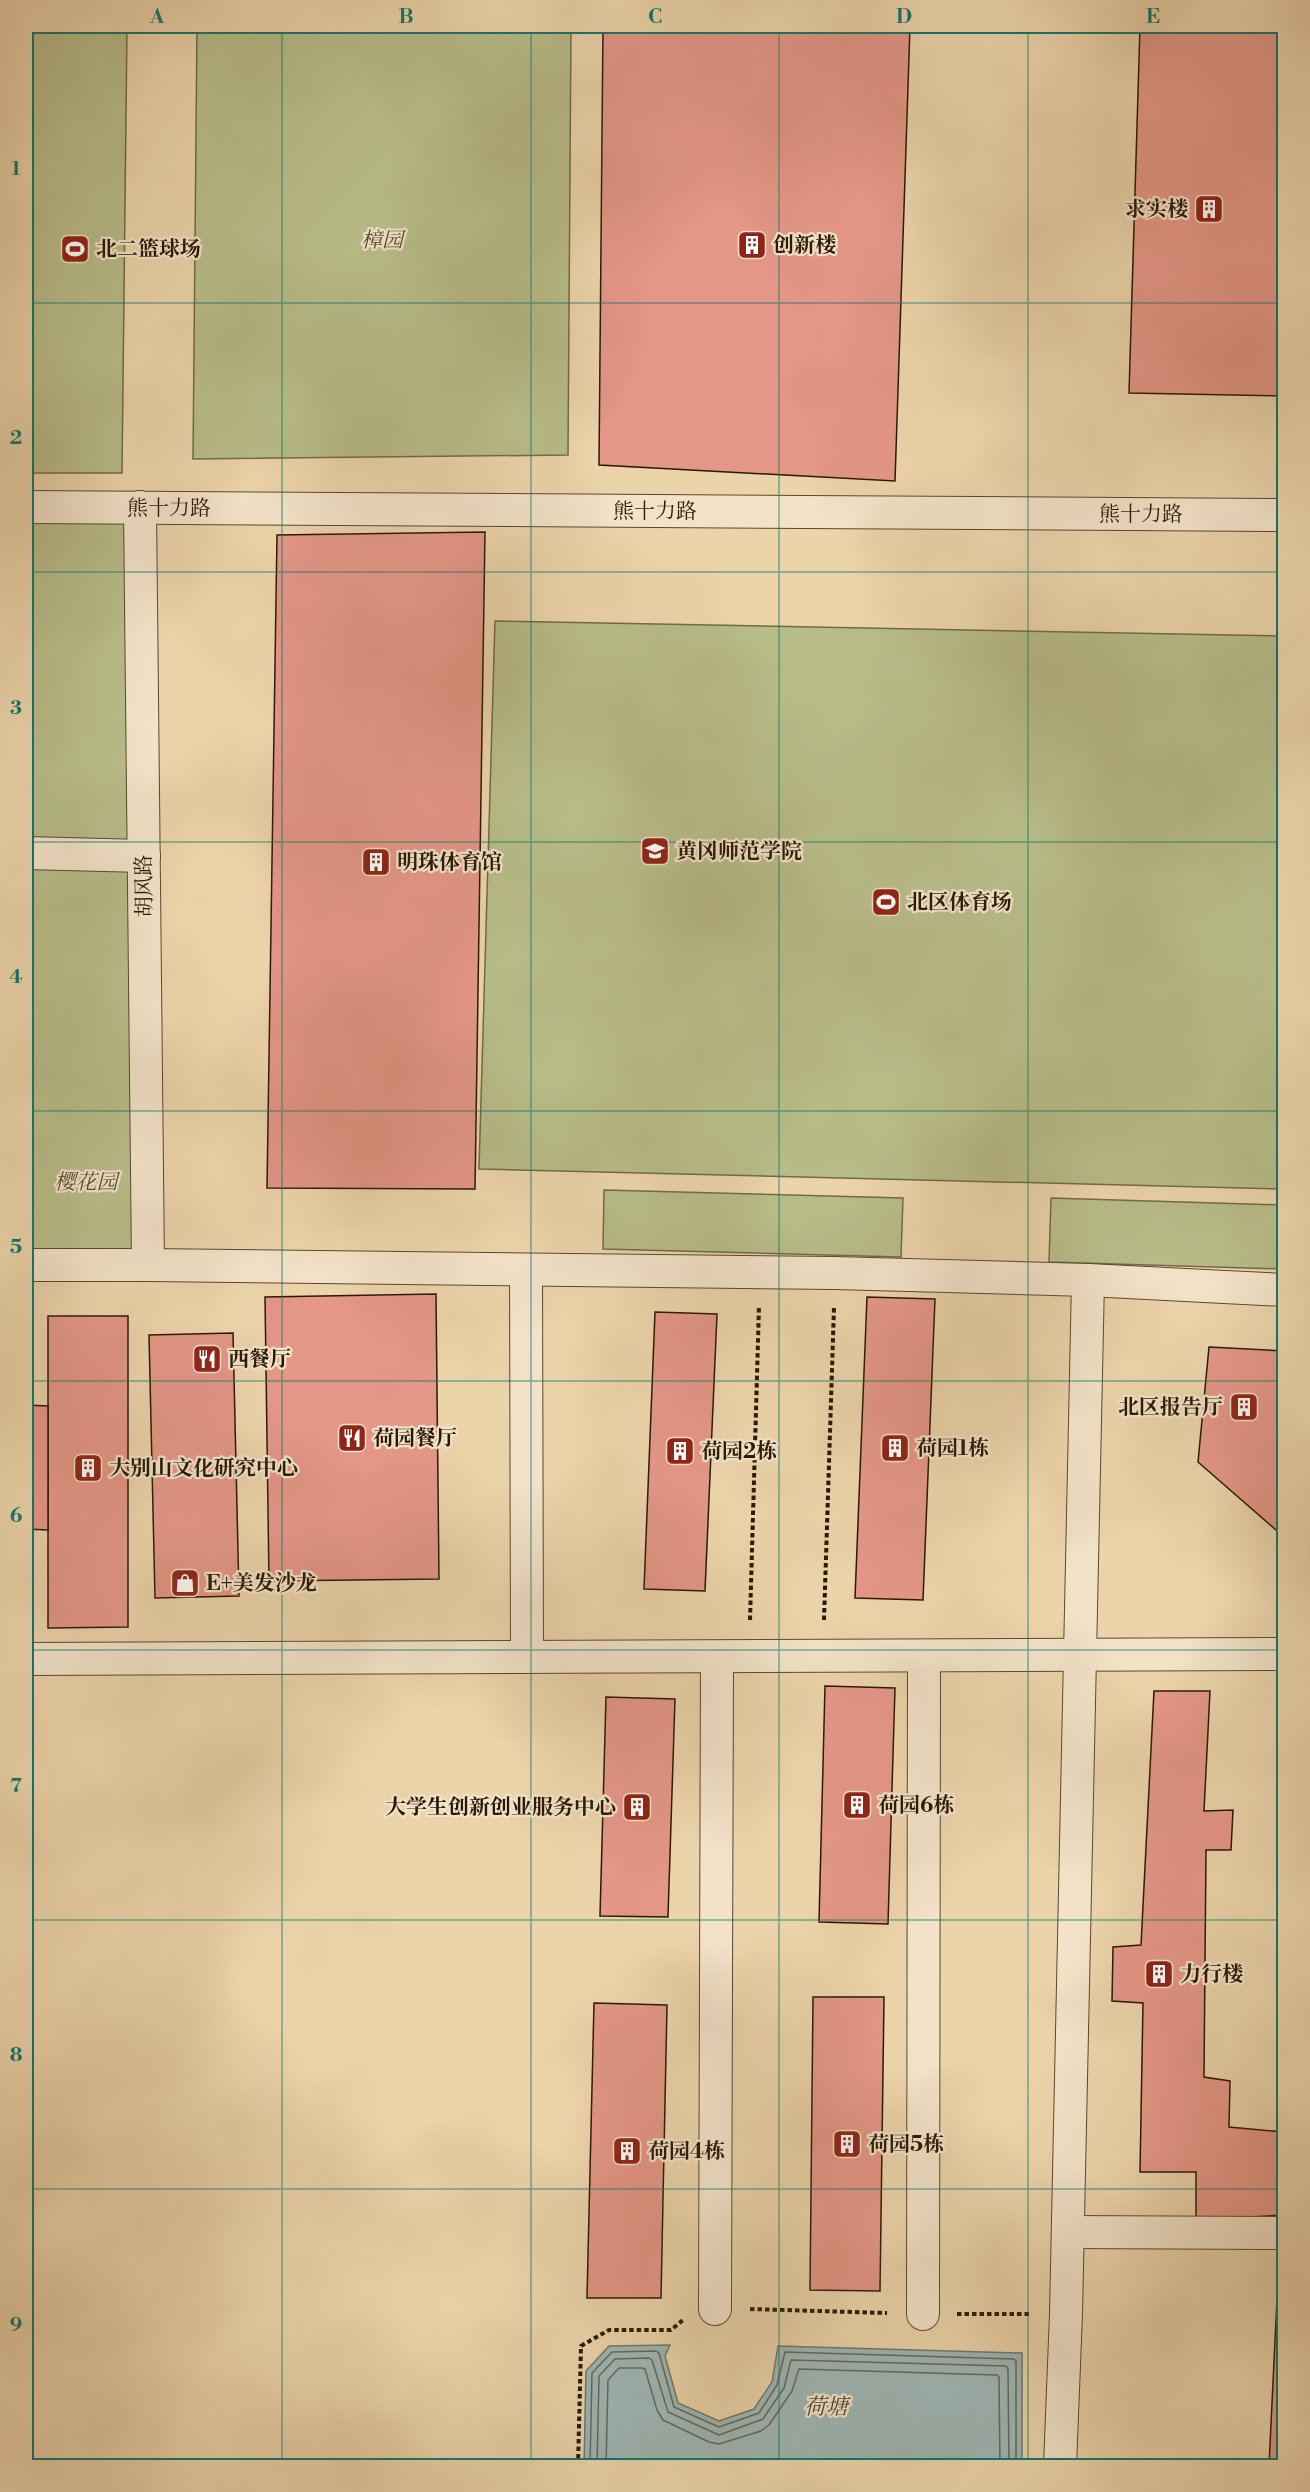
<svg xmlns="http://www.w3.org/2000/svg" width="1310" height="2492" font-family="'Libre Bodoni','Noto Serif SC',serif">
  <rect width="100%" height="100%" fill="#ebd3aa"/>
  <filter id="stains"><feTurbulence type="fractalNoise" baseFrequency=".00333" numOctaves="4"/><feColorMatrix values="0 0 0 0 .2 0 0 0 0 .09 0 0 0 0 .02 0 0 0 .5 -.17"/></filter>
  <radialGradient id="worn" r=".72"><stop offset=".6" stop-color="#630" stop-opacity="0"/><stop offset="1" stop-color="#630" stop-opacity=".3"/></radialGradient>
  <g fill="#b7bc89" stroke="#716a48" stroke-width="1.5">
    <polygon points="26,26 127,26 122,473 26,473"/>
    <polygon points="197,26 571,26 568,455 193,459"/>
    <polygon points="26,507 140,507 148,1265 26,1265"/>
    <polygon points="495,621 1284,636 1284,1189 479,1169"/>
    <polygon points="604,1190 903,1198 901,1257 603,1249"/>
    <polygon points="1051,1198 1284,1205 1284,1269 1049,1262"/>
  </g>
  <polygon fill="#9db5b4" stroke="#6f776f" stroke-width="1.5" points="670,2345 665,2356 678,2403 719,2421 754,2409 772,2382 778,2346 1022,2353 1022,2466 584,2466 586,2371 609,2346"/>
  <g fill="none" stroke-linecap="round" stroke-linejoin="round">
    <g stroke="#64675e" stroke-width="1.5">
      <polyline points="590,2466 592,2373 612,2352 656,2351 659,2353 674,2407 719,2427 759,2413 777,2385 785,2352 1014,2359 1016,2361 1016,2466"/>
      <polyline points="597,2466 599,2376 615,2359 649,2358 652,2360 668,2412 719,2435 763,2419 784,2388 791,2360 1006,2366 1008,2369 1009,2466"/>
      <polyline points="606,2466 608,2380 619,2368 642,2368 645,2369 657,2410 663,2420 709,2442 719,2444 761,2431 769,2425 792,2391 799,2369 997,2375 999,2377 1000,2466"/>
    </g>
  </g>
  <g fill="#e49687" stroke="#2b1908" stroke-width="1.5">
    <polygon points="603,26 910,26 895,481 599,465"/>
    <polygon points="1140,26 1284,26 1284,396 1129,393"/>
    <polygon points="485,532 475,1189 267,1188 277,535"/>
    <polygon points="436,1294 439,1579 269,1581 265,1297"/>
    <polygon points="867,1297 935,1299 923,1600 855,1598"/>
    <polygon points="655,1312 717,1314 705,1591 644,1589"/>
    <polygon points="48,1316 128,1316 128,1627 48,1628"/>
    <polygon points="233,1333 239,1596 155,1598 149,1335"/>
    <polygon points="1209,1347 1284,1351 1284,1537 1198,1462"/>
    <polygon points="26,1405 48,1406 48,1530 26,1529"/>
    <polygon points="825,1686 895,1688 888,1924 819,1922"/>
    <polygon points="1154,1691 1210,1691 1204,1811 1233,1810 1231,1850 1206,1850 1204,2077 1230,2081 1229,2127 1284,2132 1284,2215 1196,2220 1196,2172 1140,2172 1143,2003 1112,2001 1113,1947 1141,1945"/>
    <polygon points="606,1697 675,1699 668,1917 600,1916"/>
    <polygon points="813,1997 884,1997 880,2291 810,2290"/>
    <polygon points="594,2003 667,2005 661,2298 587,2298"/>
    <polygon points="1279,2257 1284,2257 1284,2466 1269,2466"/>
  </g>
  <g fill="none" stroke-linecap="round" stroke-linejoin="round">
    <g stroke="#5b4830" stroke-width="34">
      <g id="minor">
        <polyline points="26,507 1284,515"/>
        <polyline points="140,507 148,1265"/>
        <polyline points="26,853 144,856"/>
        <polyline points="26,1265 148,1265 835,1273 1088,1280 1284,1290"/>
        <polyline points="526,1270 527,1657"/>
        <polyline points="26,1659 1284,1654"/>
        <polyline points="1068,2232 1284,2233"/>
        <polyline points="715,2309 717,1657"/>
        <polyline points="923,2314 924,1656"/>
        <polyline points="1060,2466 1066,2314 1088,1280"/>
      </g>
    </g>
    <g stroke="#2b1908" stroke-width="4" stroke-dasharray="4.5 3" stroke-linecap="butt">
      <polyline points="750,1620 759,1306"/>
      <polyline points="824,1620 834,1307"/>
      <polyline points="750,2309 887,2313"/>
      <polyline points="957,2314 1031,2314"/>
      <polyline points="578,2466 581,2346 609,2330 671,2330 683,2320"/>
    </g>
    <use href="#minor" stroke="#f2e2c8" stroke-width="32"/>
  </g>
  <path fill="none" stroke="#0f766e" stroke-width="1.5" stroke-opacity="0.55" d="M282,26V2466M531,26V2466M779,26V2466M1028,26V2466M26,303H1284M26,572H1284M26,842H1284M26,1111H1284M26,1381H1284M26,1650H1284M26,1920H1284M26,2189H1284"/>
  <defs>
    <g id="building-square" transform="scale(1.5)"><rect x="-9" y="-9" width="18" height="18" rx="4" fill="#8f2418" stroke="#f2e2c8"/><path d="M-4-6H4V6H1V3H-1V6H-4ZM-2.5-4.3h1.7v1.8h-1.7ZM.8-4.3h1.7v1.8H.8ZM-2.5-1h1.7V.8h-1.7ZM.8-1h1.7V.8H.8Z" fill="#fff"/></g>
    <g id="stadium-square" transform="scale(1.5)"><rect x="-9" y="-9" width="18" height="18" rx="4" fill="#8f2418" stroke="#f2e2c8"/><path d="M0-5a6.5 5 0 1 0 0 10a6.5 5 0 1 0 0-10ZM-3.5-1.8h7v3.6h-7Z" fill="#fff"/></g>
    <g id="university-square" transform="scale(1.5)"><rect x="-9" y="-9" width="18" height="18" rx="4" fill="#8f2418" stroke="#f2e2c8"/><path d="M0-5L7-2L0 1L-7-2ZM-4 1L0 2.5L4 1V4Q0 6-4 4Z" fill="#fff"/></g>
    <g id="restaurant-square" transform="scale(1.5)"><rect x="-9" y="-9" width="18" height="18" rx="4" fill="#8f2418" stroke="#f2e2c8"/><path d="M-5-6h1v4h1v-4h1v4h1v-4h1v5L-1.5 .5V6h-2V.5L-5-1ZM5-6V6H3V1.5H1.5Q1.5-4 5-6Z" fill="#fff"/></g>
    <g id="shop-square" transform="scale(1.5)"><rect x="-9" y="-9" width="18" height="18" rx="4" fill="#8f2418" stroke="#f2e2c8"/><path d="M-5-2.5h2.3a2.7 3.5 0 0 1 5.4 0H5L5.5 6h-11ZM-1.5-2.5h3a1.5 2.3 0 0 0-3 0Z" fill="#fff"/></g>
  </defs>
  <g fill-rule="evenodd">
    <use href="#building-square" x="1209" y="209"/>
    <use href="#building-square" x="752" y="245"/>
    <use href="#stadium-square" x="75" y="249"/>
    <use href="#university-square" x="655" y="851"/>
    <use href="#building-square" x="376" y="862"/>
    <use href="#stadium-square" x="886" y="902"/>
    <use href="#restaurant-square" x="207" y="1359"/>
    <use href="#building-square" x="1244" y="1407"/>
    <use href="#restaurant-square" x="352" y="1438"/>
    <use href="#building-square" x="895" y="1448"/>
    <use href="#building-square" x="680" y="1451"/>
    <use href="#building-square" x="88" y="1468"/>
    <use href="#shop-square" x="185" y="1583"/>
    <use href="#building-square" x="857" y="1805"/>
    <use href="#building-square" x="637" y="1807"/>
    <use href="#building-square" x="1159" y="1974"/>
    <use href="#building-square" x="847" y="2144"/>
    <use href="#building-square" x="627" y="2151"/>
  </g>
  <g text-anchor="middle" stroke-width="4.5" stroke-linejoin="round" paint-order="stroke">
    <g font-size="21" font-weight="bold" fill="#2b1908" stroke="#f2e2c8" text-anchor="start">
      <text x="1188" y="216" text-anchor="end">求实楼</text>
      <text x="773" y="252">创新楼</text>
      <text x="96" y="256">北二篮球场</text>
      <text x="676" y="858">黄冈师范学院</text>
      <text x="397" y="869">明珠体育馆</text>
      <text x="907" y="909">北区体育场</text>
      <text x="228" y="1366">西餐厅</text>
      <text x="1223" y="1414" text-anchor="end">北区报告厅</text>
      <text x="373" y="1445">荷园餐厅</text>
      <text x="916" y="1455">荷园1栋</text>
      <text x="701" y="1458">荷园2栋</text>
      <text x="109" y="1475">大别山文化研究中心</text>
      <text x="206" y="1590">E+美发沙龙</text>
      <text x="878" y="1812">荷园6栋</text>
      <text x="616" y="1814" text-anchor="end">大学生创新创业服务中心</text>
      <text x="1180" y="1981">力行楼</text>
      <text x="868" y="2151">荷园5栋</text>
      <text x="648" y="2158">荷园4栋</text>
    </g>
    <g font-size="21" font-style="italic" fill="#554a2f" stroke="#f2e2c8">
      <text x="382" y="247">樟园</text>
      <text x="86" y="1189">樱花园</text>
    </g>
    <g font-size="21" fill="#2b1908" stroke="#f2e2c8">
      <text x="169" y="515">熊十力路</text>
      <text x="655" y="518">熊十力路</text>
      <text x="1141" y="521">熊十力路</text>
      <text transform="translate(144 886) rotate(-91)" y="7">胡风路</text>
    </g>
    <g font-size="22" font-style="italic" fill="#4d483c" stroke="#f2e2c8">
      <text x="826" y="2414">荷塘</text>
    </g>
  </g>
  <rect width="1310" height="2492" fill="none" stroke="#ebd3aa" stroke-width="66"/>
  <rect x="33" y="33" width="1244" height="2426" fill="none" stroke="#0f766e" stroke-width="2"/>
  <g font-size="20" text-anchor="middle" font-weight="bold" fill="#0f766e">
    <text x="157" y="23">A</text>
    <text x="406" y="23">B</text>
    <text x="655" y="23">C</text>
    <text x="904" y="23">D</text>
    <text x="1153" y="23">E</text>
    <text x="16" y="175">1</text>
    <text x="16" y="444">2</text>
    <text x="16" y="714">3</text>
    <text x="16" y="983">4</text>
    <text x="16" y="1253">5</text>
    <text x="16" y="1522">6</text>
    <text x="16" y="1792">7</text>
    <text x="16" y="2061">8</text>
    <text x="16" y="2331">9</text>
  </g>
  <rect width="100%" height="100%" filter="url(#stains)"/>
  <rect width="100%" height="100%" fill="url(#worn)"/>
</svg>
